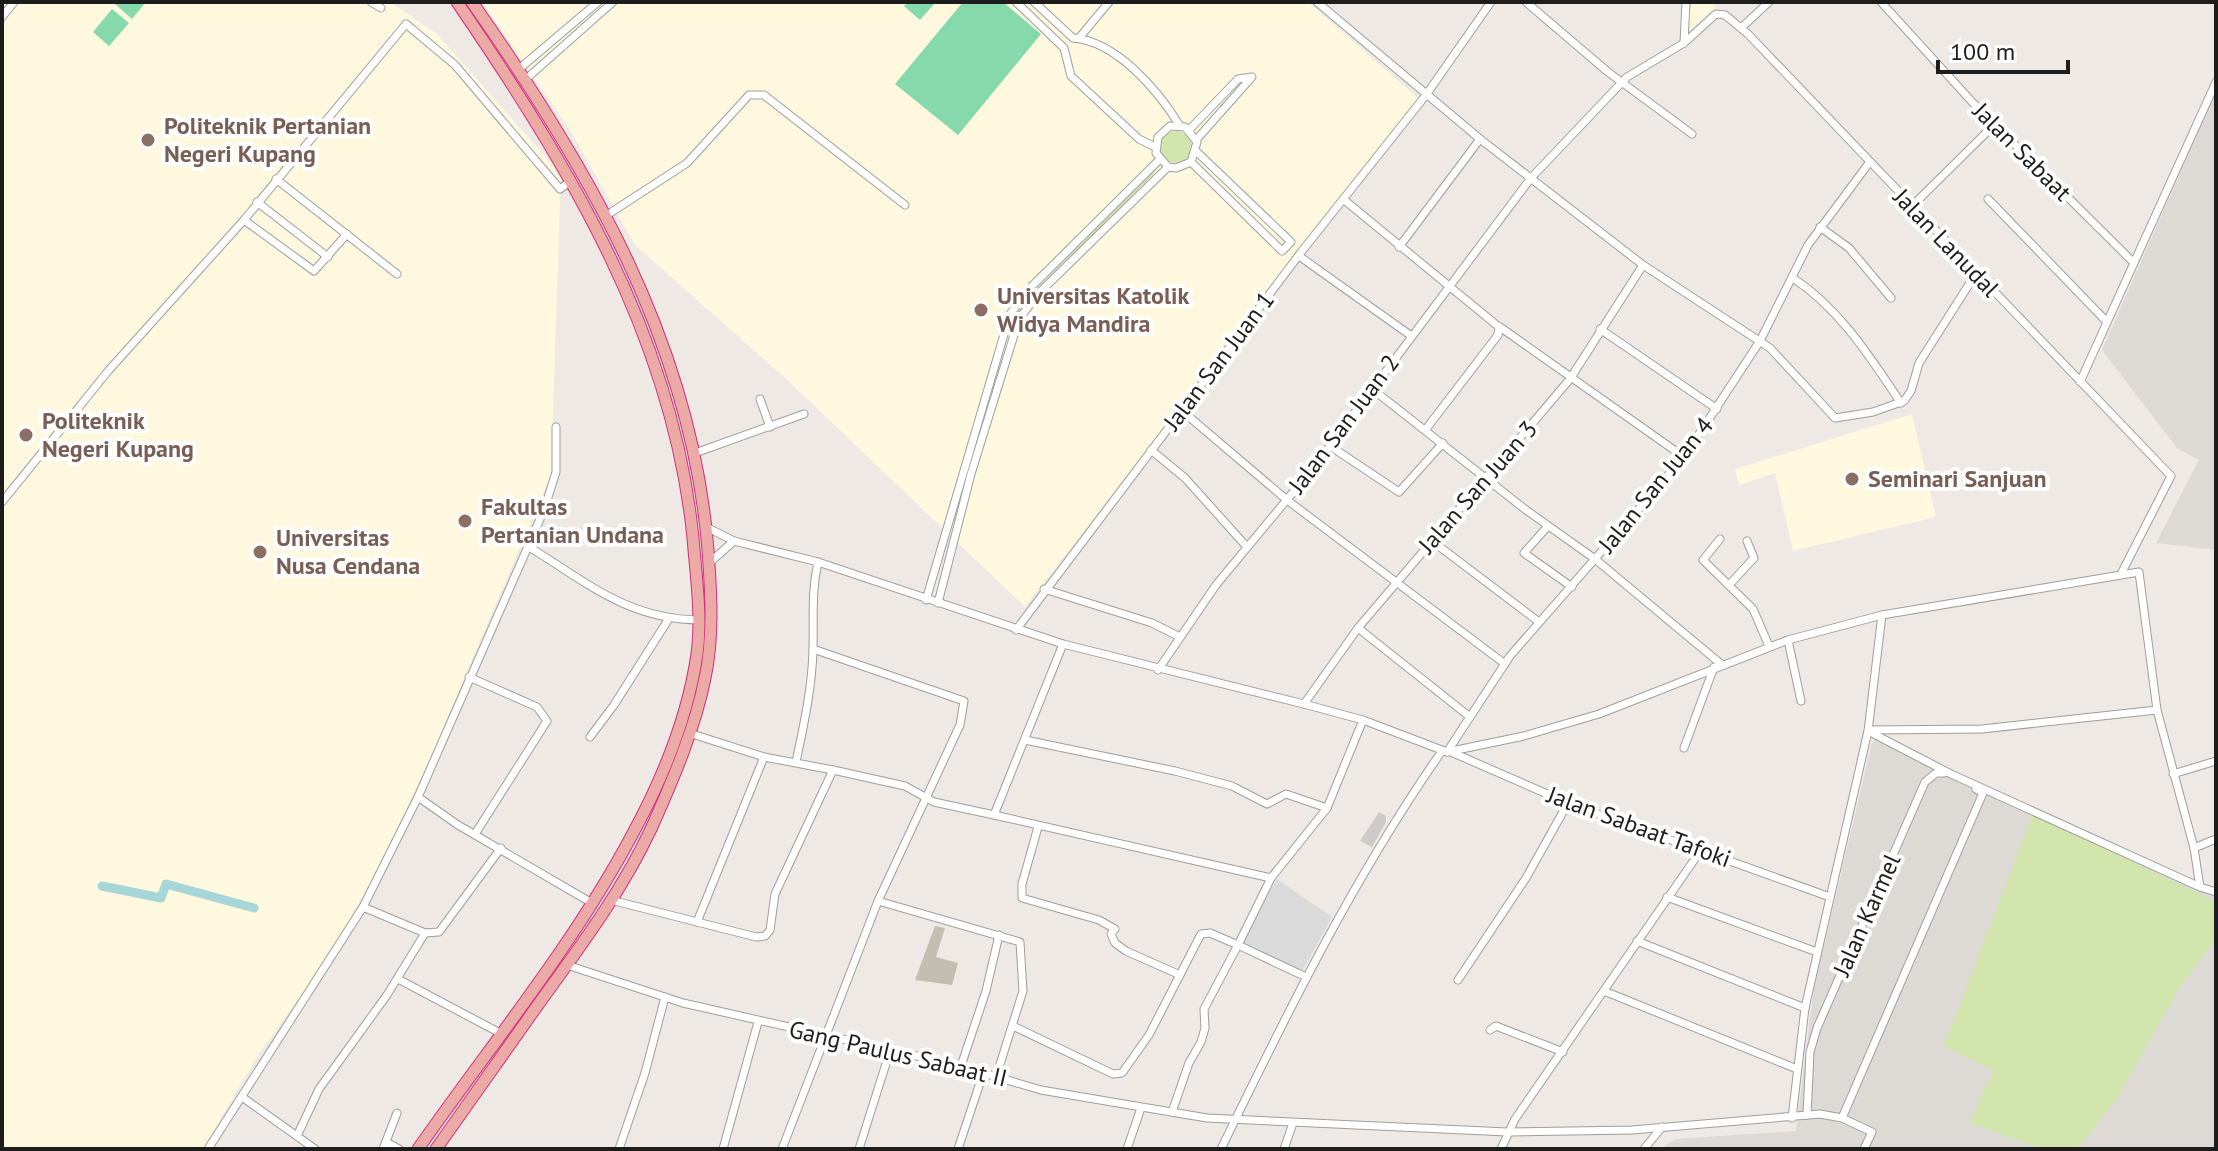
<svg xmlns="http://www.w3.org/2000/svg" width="2218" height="1151" font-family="'PT Sans',sans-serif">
  <rect width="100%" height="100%" fill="#eee9e4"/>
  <polygon fill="#dbdadb" points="1277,879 1332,917 1300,975 1237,946"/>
  <g fill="#fdf8de">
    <polygon points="2,2 390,2 437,34 561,174 551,475 429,761 377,870 330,955 258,1055 203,1149 2,1149"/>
    <polygon points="482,2 1308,2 1418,98 1025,607 783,376 635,245 570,130"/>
    <polygon points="1695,2 1710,2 1715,7 1690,30 1686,27 1687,10"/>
    <polygon points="1912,414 1936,517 1793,551 1775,473 1739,485 1735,469"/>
  </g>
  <polygon fill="#cbcbcb" points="1379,812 1386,816 1386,822 1372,847 1360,841"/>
  <g fill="#ddd9d5">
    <polygon points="2216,92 2216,550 2156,543 2199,460 2177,448 2102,350"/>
    <polygon points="1876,739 2216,896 2216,1149 1659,1149 1676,1139 1796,1131 1814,988 1872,743"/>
  </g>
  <polygon fill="#c2bfb0" points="935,926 945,928 936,957 958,963 952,985 915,980"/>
  <g fill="#d2e5ac">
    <circle cx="1176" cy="147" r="16"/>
    <polygon points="1159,164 1153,175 1034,294 1019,314 1014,312"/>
    <polygon points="2033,814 2216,902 2216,938 2178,990 2117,1099 2077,1149 2043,1149 1969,1123 1993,1071 1944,1046"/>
  </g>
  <g fill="#86d9ab">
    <polygon points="117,2 146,2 132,19 115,4"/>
    <polygon points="908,2 936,2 920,20 904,6"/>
    <polygon points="963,2 1003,2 1041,34 958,135 895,84"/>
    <polygon points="112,9 129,23 109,46 93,32"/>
  </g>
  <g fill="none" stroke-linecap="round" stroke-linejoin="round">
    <polyline stroke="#a7d6d9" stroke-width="9" points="102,886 161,898 166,884 254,908"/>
    <g stroke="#9e9e9e" stroke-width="9">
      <g id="minor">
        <polyline points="371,2 381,8"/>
        <polyline points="1016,2 1064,48 1071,76 1139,139 1155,147"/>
        <path d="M1034,2L1073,38C1116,41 1158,90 1180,126"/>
        <polyline points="1317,2 1480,139 1399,247"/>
        <polyline points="1526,2 1608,72 1692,134"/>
        <polyline points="1881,2 1974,104 2134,263"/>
        <polyline points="2,17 14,2"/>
        <polyline points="1741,28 1769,2"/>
        <polyline points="1079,38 1109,2"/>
        <polyline points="1684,43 1686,2"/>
        <polyline points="519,69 598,2"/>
        <polyline points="526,79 613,2"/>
        <polyline points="1189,130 1238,79 1252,77 1196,140"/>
        <polyline points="1480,139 1643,265 1770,348 1835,418 1873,412 1904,401 1911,391 1919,363 1975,275"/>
        <polyline points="1191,162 1282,251 1291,242 1197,152"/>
        <polyline points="276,179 397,274"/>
        <polyline points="1343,199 1499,327 1498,335 1426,429"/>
        <polyline points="1988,199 2107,322"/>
        <polyline points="257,202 328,257"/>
        <polyline points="1911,207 1995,124"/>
        <polyline points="607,215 687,163 749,95 764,95 905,205"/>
        <polyline points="244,220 314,271 347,234"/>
        <polyline points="1820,227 1849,248 1891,298"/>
        <polyline points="1299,256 1410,335"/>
        <path d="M1793,278C1840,309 1870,357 1901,403"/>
        <polyline points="1500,327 1684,457"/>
        <polyline points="1600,329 1717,409"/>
        <polyline points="2080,382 2216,82"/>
        <polyline points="1371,388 1526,510 1595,559 1721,664"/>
        <polyline points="760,399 770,427"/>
        <polyline points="1181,410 1287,500 1505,664"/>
        <polyline points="1330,446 1399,492 1443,443"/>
        <polyline points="1151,450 1185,478 1247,547"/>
        <polyline points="695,453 804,414"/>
        <polyline points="2,502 109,370 244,220 406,24 455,65 560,189 571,181"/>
        <polyline points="1548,526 1524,553 1572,587"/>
        <polyline points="706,527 734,541 818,562 1063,644 1304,704 1363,720 1447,752 1524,736 1599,714 1788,640"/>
        <polyline points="1720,539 1703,560 1753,609 1769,646"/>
        <polyline points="1432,541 1539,622"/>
        <path d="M529,547C588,583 627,619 699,620"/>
        <polyline points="709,563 734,541"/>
        <polyline points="1729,585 1754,558 1747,541"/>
        <polyline points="1044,589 1152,623 1180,637"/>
        <polyline points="926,600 1010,314 1031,287 1159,160"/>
        <polyline points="938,603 971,474 1019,319 1038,294 1168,167 1176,168 1191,162 1197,142 1185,127 1170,126 1158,137 1156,153 1168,167"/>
        <polyline points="1358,628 1470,717"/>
        <polyline points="1016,630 1302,251 1426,95 1491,2"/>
        <polyline points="813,649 964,701 960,725 878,901"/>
        <polyline points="1158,670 1216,585 1314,467 1531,178 1627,77 1684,43 1716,14 1725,15 1748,34 2171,476 2121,574"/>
        <polyline points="469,677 537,707 547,721 475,834"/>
        <polyline points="1801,701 1788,640 1882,615 2139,572 2157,710 2194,848 2200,887 1951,774 1868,731"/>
        <polyline points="1304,704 1358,628 1570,379 1643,265"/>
        <polyline points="1870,730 1982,729 2157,710"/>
        <polyline points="590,737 614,705 668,620"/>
        <polyline points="1025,740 1175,771 1232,786 1267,804 1286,794 1327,808"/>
        <polyline points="1684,748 1714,667"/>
        <polyline points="1447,752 1510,656 1684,457 1760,341 1808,245 1869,163"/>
        <polyline points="1451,752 1568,803 1830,897"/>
        <path d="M796,762C804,724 812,688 813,650C814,619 811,593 818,562"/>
        <polyline points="833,770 905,786 934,802 994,815"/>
        <polyline points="2173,774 2216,761"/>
        <polyline points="418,797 458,825 592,903"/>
        <polyline points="1038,827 1022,884 1022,898 1099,920 1115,929 1111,934 1115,943 1126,951 1180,975"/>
        <polyline points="2194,848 2216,839"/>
        <polyline points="1271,878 1327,808 1363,720"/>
        <polyline points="2200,887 2216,892"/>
        <polyline points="1667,897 1817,952"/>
        <polyline points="611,900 756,937 765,936 770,930 775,894 833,770 764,757 689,733"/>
        <polyline points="363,907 425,933 439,932 501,848"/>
        <polyline points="697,922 764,757"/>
        <polyline points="1637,941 1805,1008"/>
        <polyline points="567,965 683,1003 956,1065 1041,1090 1207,1118 1507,1132 1632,1130 1820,1114 1842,1118 1872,1132 1864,1149"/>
        <polyline points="398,979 500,1033"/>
        <polyline points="1458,980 1526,878 1568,803"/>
        <polyline points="1604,991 1797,1069"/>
        <polyline points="1013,1026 1113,1074 1122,1073 1149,1035 1201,934 1210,933 1238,945 1271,878 994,815 1063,644"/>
        <polyline points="1490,1030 1496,1026 1563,1052"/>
        <polyline points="961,1066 986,991 999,935"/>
        <polyline points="242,1097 315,1149"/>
        <polyline points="1172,1112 1189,1063 1201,1042 1205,1028 1204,1009 1238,945 1306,977"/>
        <polyline points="1807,1115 1810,1052 1817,1028 1925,782 1936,773 1944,773"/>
        <polyline points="1792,1118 1805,1008 1868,731 1882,615"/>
        <polyline points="1842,1118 1983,793 1976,789"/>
        <polyline points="297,1136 319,1089 387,995 425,933"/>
        <polyline points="386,1142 399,1149"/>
        <polyline points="208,1149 363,907 418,797 544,510 556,472 556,427"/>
        <polyline points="383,1149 397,1113"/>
        <polyline points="619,1149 645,1073 665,997"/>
        <polyline points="723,1149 758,1022"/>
        <polyline points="782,1149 878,901 1020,942 1023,991 996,1077"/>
        <polyline points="859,1149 890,1051"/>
        <polyline points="958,1149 983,1074"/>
        <polyline points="1127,1149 1141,1108"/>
        <path d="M1221,1149C1287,1013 1355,875 1442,751"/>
        <polyline points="1284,1149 1293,1123"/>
        <polyline points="1501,1149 1515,1119 1701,850"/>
        <polyline points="1644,1149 1662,1127"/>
      </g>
    </g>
    <g stroke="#ce2e7f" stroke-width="13">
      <g id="trunk">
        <path d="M418,1149C490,1046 573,946 632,835C662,780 688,716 697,654C702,616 696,576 693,538C673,336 569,166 457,2"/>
        <path d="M436,1149C471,1100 505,1051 540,1002C580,947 622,891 651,829C672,782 695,729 705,678C714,637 711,591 708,550C692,344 588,167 472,2"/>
      </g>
    </g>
    <use href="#minor" stroke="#fff" stroke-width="7"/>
    <use href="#trunk" stroke="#ecaaa6" stroke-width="11"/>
  </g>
  <g fill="#8d6e63" stroke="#fff" stroke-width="3">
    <circle cx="148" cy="140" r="8"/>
    <circle cx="981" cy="310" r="8"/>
    <circle cx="26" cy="435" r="8"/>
    <circle cx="1852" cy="479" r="8"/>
    <circle cx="465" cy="521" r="8"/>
    <circle cx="260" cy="552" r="8"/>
  </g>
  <g text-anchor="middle" stroke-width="8" stroke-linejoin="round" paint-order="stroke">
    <g font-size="24" font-weight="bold" fill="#785e54" stroke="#fff" text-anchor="start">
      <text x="164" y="134">Politeknik Pertanian<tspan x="164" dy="28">Negeri Kupang</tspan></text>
      <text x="997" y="304">Universitas Katolik<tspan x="997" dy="28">Widya Mandira</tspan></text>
      <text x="42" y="429">Politeknik<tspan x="42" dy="28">Negeri Kupang</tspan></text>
      <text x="1868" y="487">Seminari Sanjuan</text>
      <text x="481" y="515">Fakultas<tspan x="481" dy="28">Pertanian Undana</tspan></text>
      <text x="276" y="546">Universitas<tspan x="276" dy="28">Nusa Cendana</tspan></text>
    </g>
    <g font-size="24" fill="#1d1d1d" stroke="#fff">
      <text transform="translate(2022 152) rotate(45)" y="8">Jalan Sabaat</text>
      <text transform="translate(1946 243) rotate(46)" y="8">Jalan Lanudal</text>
      <text transform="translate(1219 361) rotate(-53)" y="8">Jalan San Juan 1</text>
      <text transform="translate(1344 424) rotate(-53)" y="8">Jalan San Juan 2</text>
      <text transform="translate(1656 485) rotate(-51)" y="8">Jalan San Juan 4</text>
      <text transform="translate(1478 487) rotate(-49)" y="8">Jalan San Juan 3</text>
      <text transform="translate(1639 827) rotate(20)" y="8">Jalan Sabaat Tafoki</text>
      <text transform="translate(1867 915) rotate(-66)" y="8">Jalan Karmel</text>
      <text transform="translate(898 1054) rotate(13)" y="8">Gang Paulus Sabaat II</text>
    </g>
  </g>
  <rect width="2218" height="1151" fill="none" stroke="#1d1d1d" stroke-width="8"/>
  <path d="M1938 60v12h130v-12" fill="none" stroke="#1d1d1d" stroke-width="4"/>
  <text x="1950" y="60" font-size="24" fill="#1d1d1d" stroke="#ffffff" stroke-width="6" paint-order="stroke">100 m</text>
</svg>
